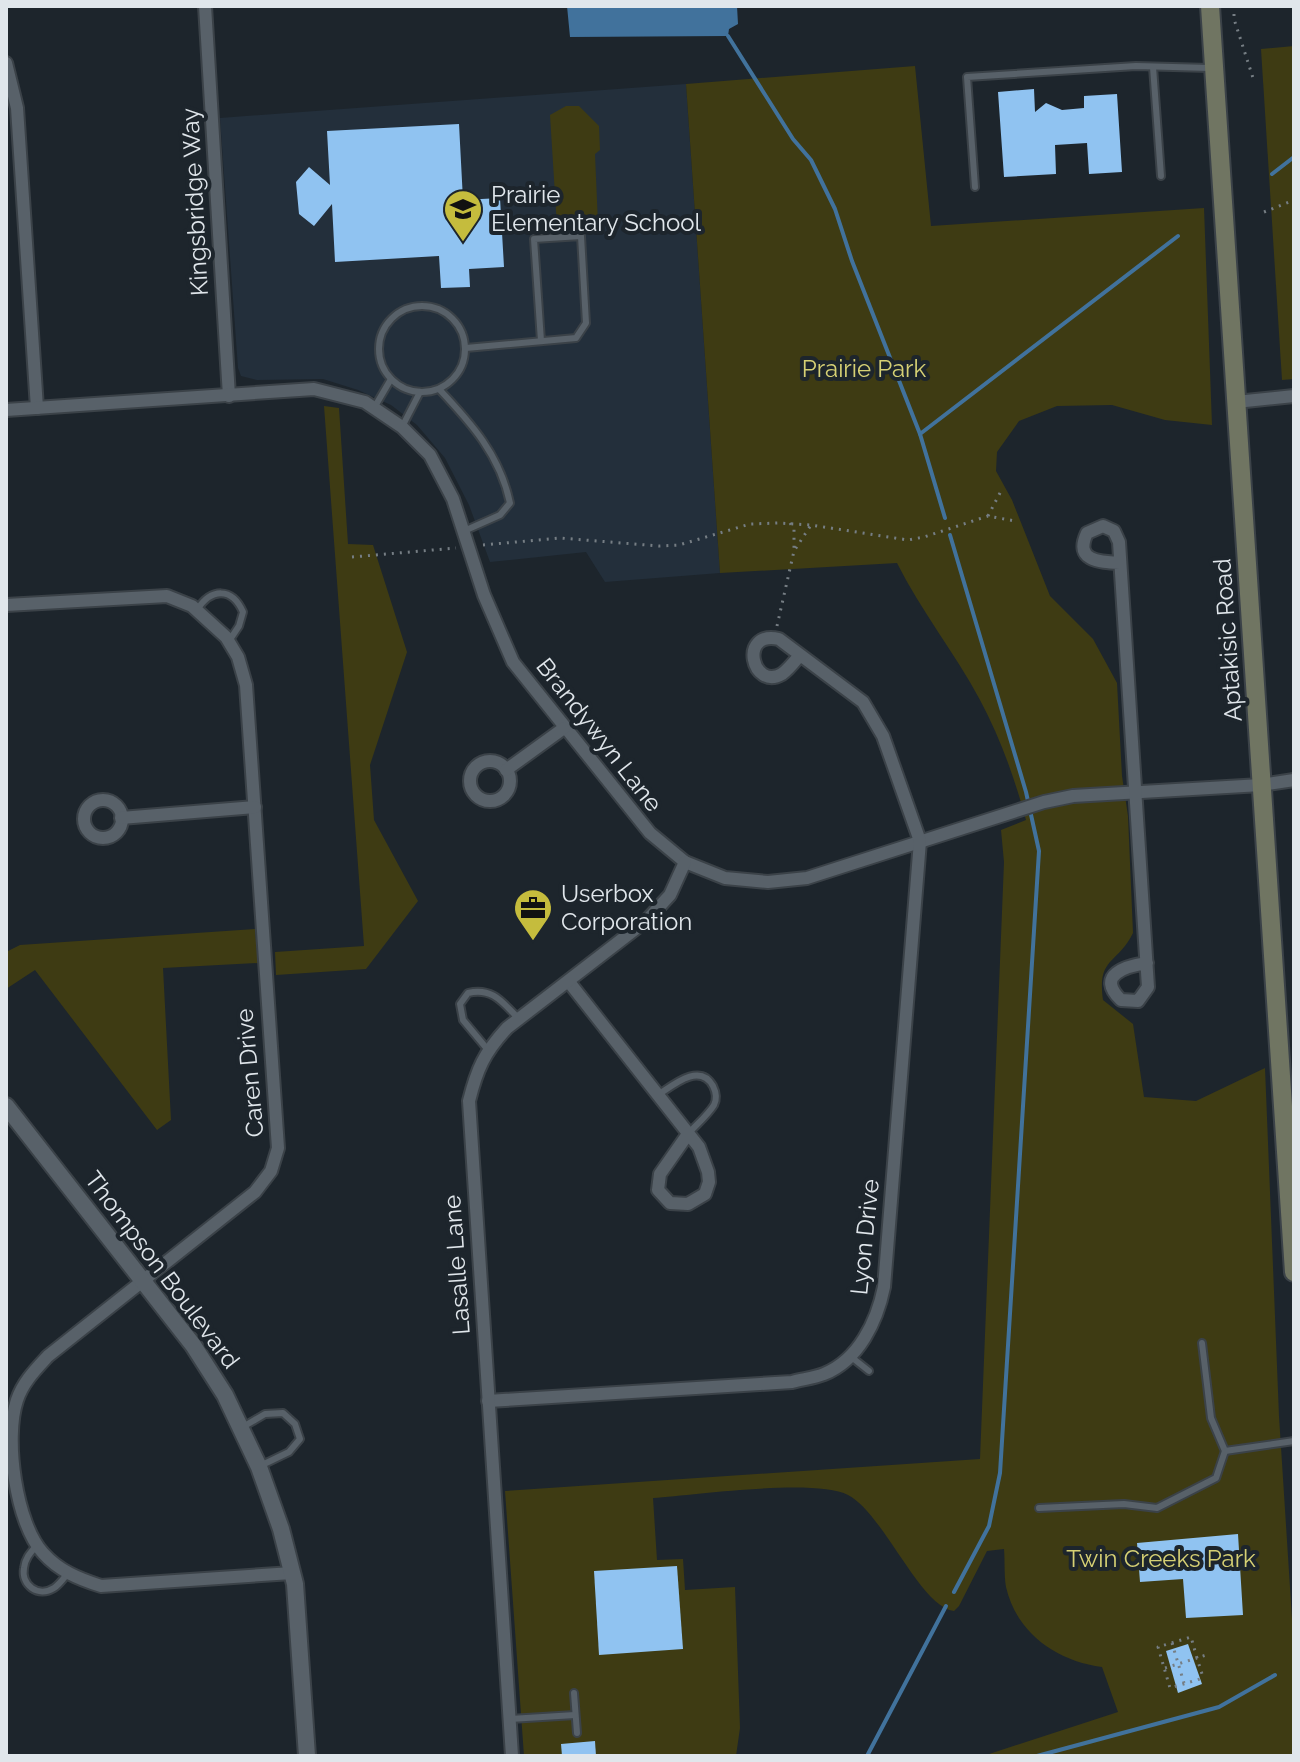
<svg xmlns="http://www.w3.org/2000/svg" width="1300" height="1762" font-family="Raleway,sans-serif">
  <rect width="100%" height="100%" fill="#1d252c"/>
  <polygon fill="#232f3b" points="686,84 720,573 605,582 586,552 490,562 469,505 445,458 417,425 391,405 358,390 323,379 257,380 241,376 238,368 220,118"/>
  <g fill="#3e3b13">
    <polygon points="1294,46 1294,379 1282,380 1261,49"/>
    <path d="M915,66L931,226L1204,208L1212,425L1165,420L1112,405L1057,406L1019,421L997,452L996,471L1012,500L1050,596L1093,639L1117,683L1122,776L1128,816L1133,933C1117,965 1097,957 1103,1000L1133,1024L1144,1097L1196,1101L1265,1068L1279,1416L1294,1650V1756H983L1118,1712L1102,1667C1057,1661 1017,1634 1006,1587C1004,1575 1005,1561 1004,1549L987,1551L959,1606L954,1611C920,1607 884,1514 848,1495C816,1478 695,1495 653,1498L657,1560L683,1559L685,1590L735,1587L740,1728L736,1756H524L505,1491L980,1459L1004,862L1001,830L1026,820C1015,779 1000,737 980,700C955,653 921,611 897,563L720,573L686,84Z"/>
    <polygon points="566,106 579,106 599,126 600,150 595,154 598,224 557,227 550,115"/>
    <polygon points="324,406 339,408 348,544 373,545 407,652 370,765 374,820 418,901 366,969 276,975 275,952 364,946"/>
    <polygon points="255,929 258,963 163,968 171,1120 157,1130 35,970 6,989 6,952 20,945"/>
  </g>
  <polygon fill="#41729c" points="567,6 737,6 738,24 729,29 728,36 570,37"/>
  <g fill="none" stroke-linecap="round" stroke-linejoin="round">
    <g stroke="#41729c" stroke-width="4">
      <polyline points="728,36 793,139 811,160 835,209 852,261 920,434 945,518"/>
      <polyline points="1272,174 1294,157"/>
      <polyline points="920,434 1178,236"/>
      <polyline points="950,535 1026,792 1039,851 1000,1473 989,1526 954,1592"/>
      <polyline points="867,1756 946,1606"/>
      <polyline points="1037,1756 1219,1707 1275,1675"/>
    </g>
  </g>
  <g fill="#90c3f1">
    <polygon points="1034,89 1035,112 1046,103 1062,110 1084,108 1084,96 1117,94 1122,172 1089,174 1087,143 1055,145 1056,174 1004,177 998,92"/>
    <polygon points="459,124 463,200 500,198 504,267 469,269 470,287 441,288 439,256 335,262 332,204 314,226 299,214 296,182 309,167 330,185 327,131"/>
    <polygon points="1238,1534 1243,1615 1186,1618 1183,1579 1140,1582 1137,1543"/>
    <polygon points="677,1566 683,1649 599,1655 594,1571"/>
    <polygon points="1188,1644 1202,1684 1178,1693 1166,1651"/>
    <polygon points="595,1741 596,1756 562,1756 561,1744"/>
  </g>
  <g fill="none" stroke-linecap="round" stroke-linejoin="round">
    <g stroke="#3b4248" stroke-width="10">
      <g id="service">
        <polyline points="1153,67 1161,176"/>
        <polyline points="975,187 967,77 1136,66 1210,68"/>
        <circle cx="422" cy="349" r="43"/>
        <polyline points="466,348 576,338 586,323 581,236 534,239 541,341"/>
        <path d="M439,389C471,423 500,455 510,503L500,515L464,531"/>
        <polyline points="374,408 391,379"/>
        <polyline points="402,427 420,392"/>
        <path d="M197,610C211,588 232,587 243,612L239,626L229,641"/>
        <path d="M488,1050L463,1020L460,1004L468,993C493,987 503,1003 519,1019"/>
        <path d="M658,1095C673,1085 700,1062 713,1086C716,1092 717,1099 714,1105C708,1115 696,1125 688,1134"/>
        <polyline points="1202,1343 1211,1418 1225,1451 1294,1441"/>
        <polyline points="850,1356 869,1371"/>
        <polyline points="241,1428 265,1414 283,1413 295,1424 300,1439 289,1452 262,1465"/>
        <polyline points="1039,1508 1124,1504 1157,1508 1216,1478 1225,1451"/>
        <path d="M37,1545C31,1552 25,1558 24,1568C21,1585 38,1598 54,1588C59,1585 64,1578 68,1573"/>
        <polyline points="574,1693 577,1733"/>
        <polyline points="510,1719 575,1715"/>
      </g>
    </g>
    <g stroke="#3b4248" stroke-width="16">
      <g id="minor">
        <polyline points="205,6 229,396"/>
        <polyline points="6,63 17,108 37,408"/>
        <polyline points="1236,402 1294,396"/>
        <polyline points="6,410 314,389 365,402 402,427 430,455 453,499 484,595 513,662 650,833 685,862 725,878 768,882 807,878 1044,802 1073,796 1261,785 1294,780"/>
        <path d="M1120,563C1099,562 1074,561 1087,533L1103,526L1114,531L1119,542L1148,987L1138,1001L1121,1000C1095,975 1126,966 1147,963"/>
        <path d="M6,605L167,596L192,606L226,637L238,657L246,685L278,1148L271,1171L255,1192L48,1356C36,1369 23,1382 17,1400C4,1438 16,1524 43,1553C59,1571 79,1579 101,1586L292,1573"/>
        <circle cx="490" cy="781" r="20"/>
        <polyline points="506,770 564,728"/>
        <circle cx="103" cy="819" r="19"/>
        <polyline points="121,818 255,807"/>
        <polyline points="569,982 699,1147 708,1172 709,1182 705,1194 688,1204 670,1203 658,1190 660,1174 688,1134"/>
        <path d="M488,1401L792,1382C803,1379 814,1378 824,1374C859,1360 877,1321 884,1287L920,841L883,736L863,702L779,639C738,630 752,691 782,674C789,669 795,661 800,655"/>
        <path d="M512,1756L469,1101C477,1069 484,1053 507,1028L647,920L670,895L685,862"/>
      </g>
    </g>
    <g stroke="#3b4248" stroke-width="20">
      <polyline id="tertiary" points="6,1106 193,1345 225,1395 259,1467 281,1529 295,1584 307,1756"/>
    </g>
    <g stroke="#3b4248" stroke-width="22">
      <polyline id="secondary" points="1210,6 1294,1272"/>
    </g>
    <g stroke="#767e84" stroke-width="3" stroke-dasharray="2 6" stroke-linecap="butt">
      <polyline points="1234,6 1234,19 1254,81"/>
      <polyline points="1264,212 1294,200"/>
      <polyline points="988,516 1001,491"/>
      <polyline points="790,523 794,529 794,550"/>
      <polyline points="483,545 560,538 659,546 679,545 750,524 778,523 811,525 908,540 924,537 988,516 1015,521"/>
      <polyline points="352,557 456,548"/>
      <polyline points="777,626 794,551 811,525"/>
      <polyline points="1172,1643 1184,1683"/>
      <polyline points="1165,1668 1197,1658 1202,1674 1200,1679 1170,1688 1158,1647 1191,1637 1197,1658 1209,1654"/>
    </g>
    <use href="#service" stroke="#586169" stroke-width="6"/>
    <use href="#minor" stroke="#586169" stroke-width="12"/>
    <use href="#tertiary" stroke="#586169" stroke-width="16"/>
    <use href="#secondary" stroke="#707562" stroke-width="18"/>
  </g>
  <defs>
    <g id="school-pin" transform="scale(2)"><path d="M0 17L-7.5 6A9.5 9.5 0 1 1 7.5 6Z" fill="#c5bc3d" stroke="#1d252c"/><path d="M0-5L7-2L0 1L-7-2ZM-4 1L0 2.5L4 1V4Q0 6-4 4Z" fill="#111"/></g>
    <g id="office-pin" transform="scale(2)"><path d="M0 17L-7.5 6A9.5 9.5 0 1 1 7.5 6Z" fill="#c5bc3d" stroke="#1d252c"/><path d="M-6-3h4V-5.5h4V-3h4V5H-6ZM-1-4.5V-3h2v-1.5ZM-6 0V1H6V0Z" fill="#111"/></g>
  </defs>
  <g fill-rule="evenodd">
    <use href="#school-pin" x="463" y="209"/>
    <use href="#office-pin" x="533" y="908"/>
  </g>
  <g text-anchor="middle" stroke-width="8" stroke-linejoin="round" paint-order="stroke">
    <g font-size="24" fill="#e0e6eb" stroke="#1d252c" text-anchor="start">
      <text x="491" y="203">Prairie<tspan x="491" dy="28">Elementary School</tspan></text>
      <text x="561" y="902">Userbox<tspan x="561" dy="28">Corporation</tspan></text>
    </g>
    <g font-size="24" fill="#e0e6eb" stroke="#1d252c">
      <text transform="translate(195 202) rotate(-93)" y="8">Kingsbridge Way</text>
      <text transform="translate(1228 640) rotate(-94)" y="8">Aptakisic Road</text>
      <text transform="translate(599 735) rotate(52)" y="8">Brandywyn Lane</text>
      <text transform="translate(250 1073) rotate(-95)" y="8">Caren Drive</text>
      <text transform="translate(865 1237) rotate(-84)" y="8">Lyon Drive</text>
      <text transform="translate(457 1265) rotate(-94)" y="8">Lasalle Lane</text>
      <text transform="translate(162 1270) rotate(53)" y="8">Thompson Boulevard</text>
    </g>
    <g font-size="24" fill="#d6d074" stroke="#1d252c">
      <text x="864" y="377">Prairie Park</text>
      <text x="1161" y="1567">Twin Creeks Park</text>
    </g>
  </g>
  <rect width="1300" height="1762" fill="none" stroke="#e0e6eb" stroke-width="16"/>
</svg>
